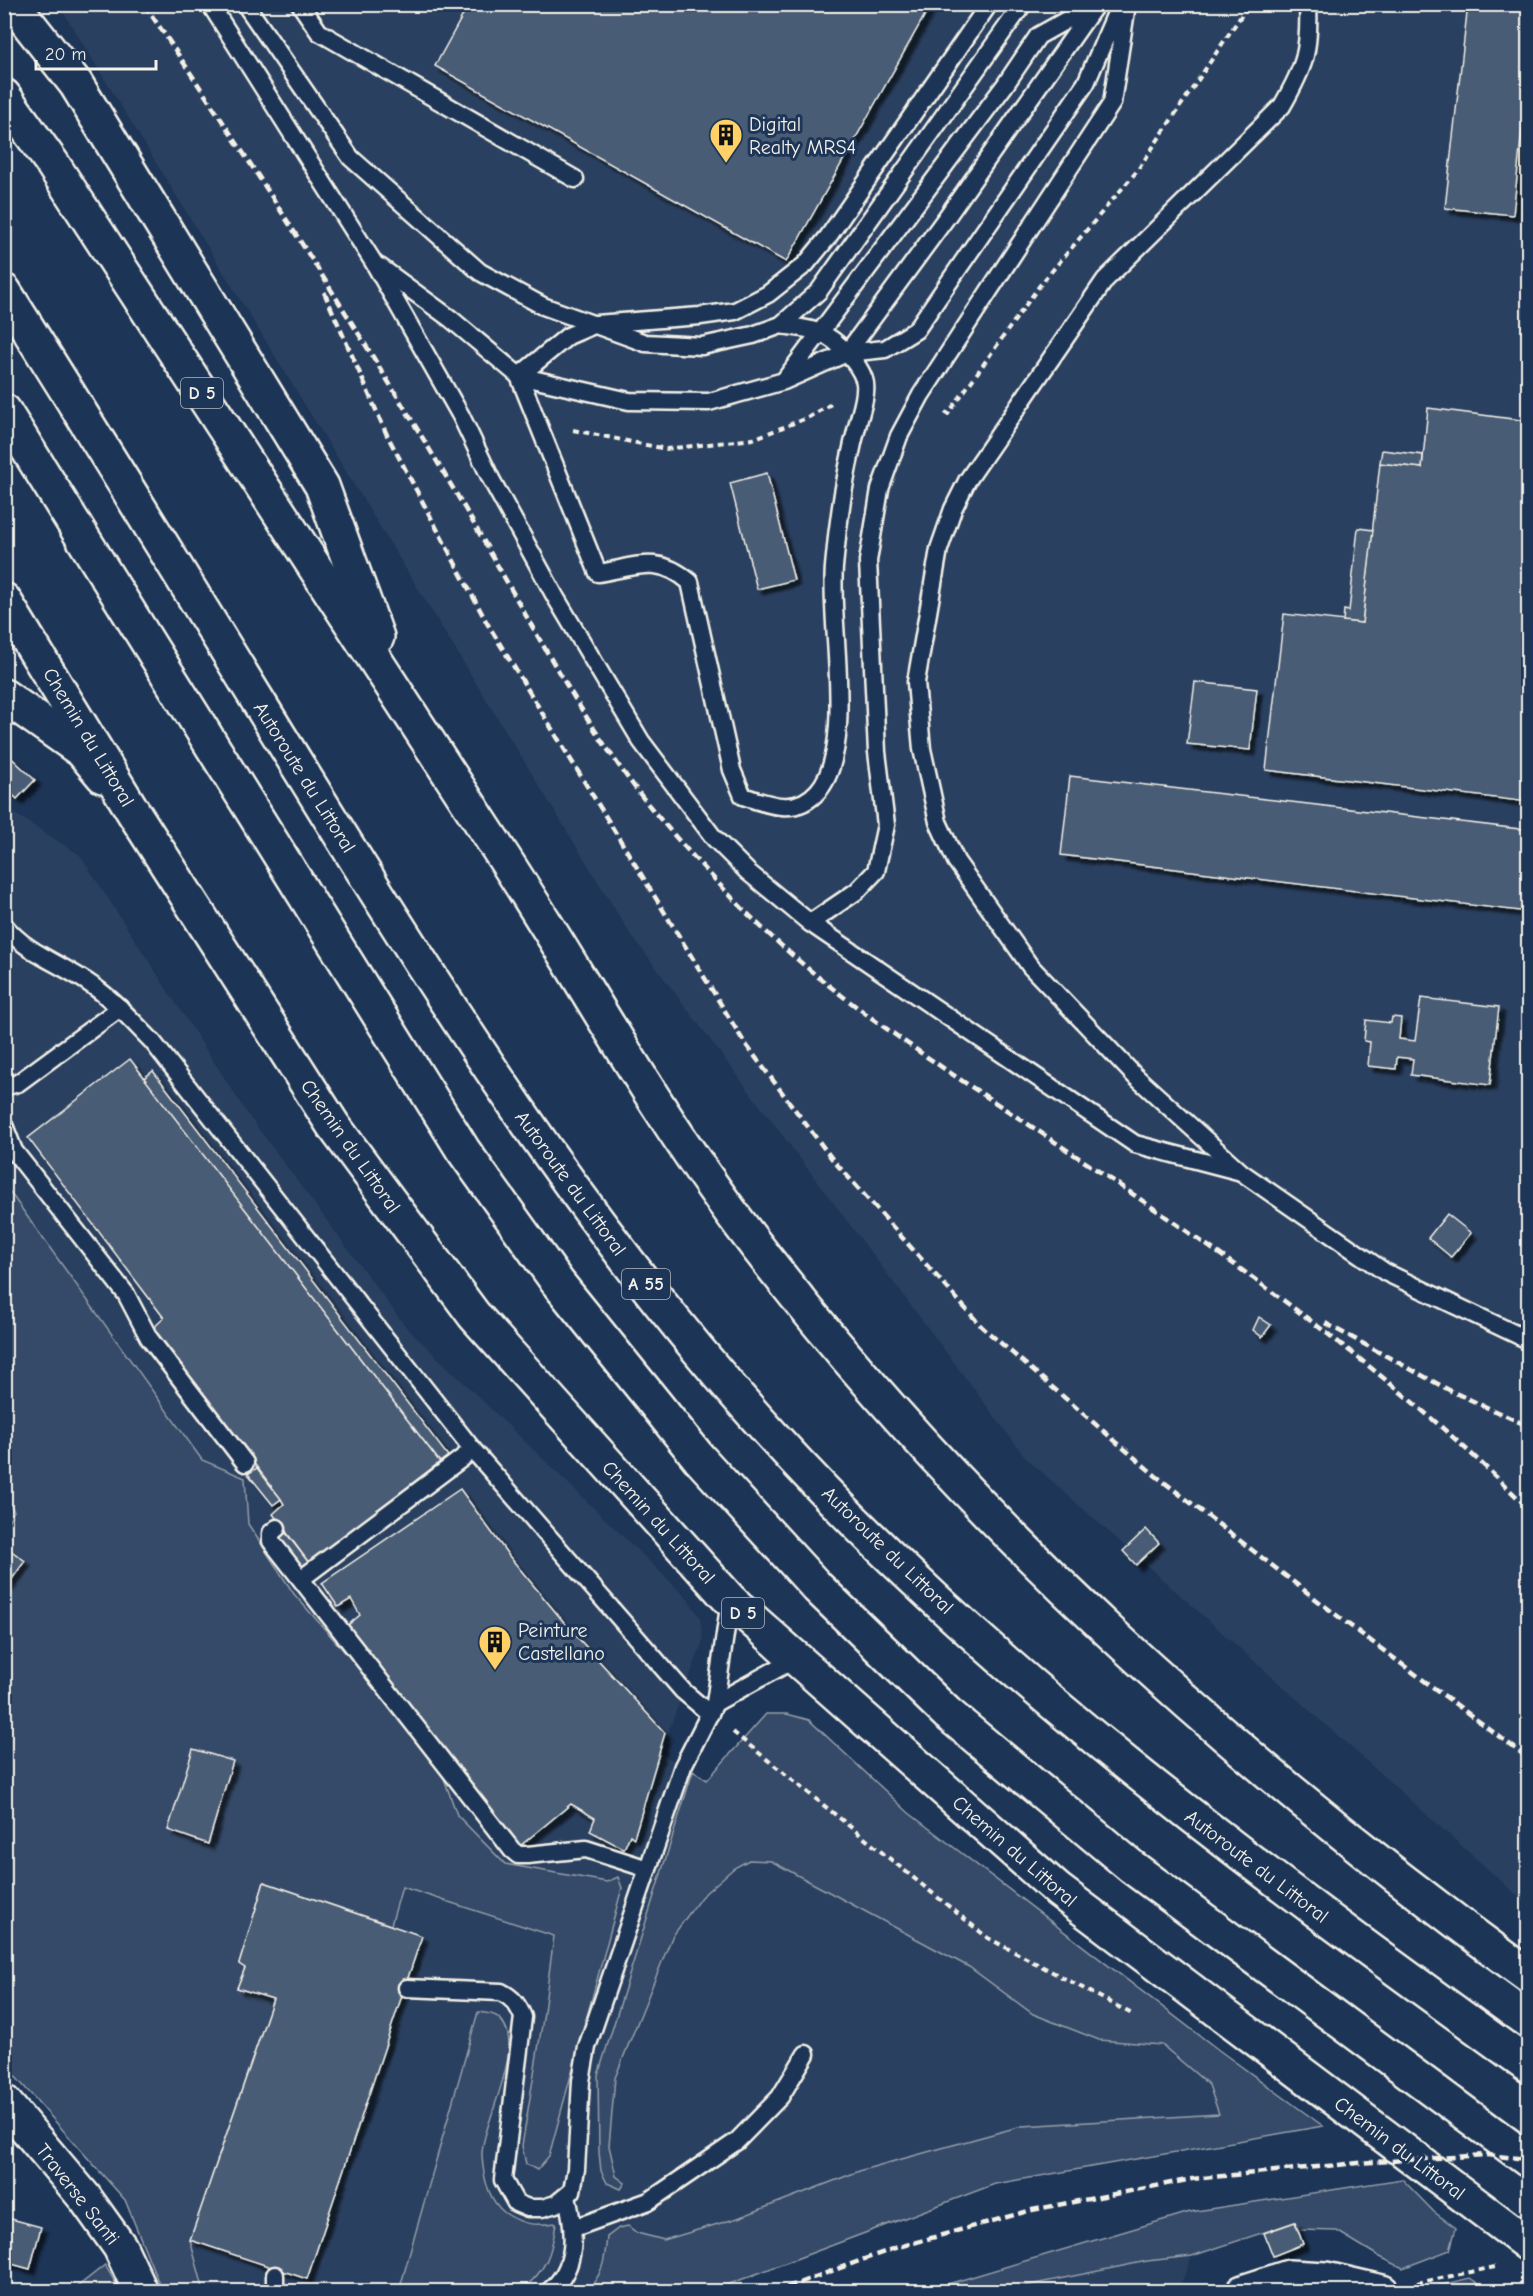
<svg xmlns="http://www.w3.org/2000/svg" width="1533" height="2296" font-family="'Comic Neue',sans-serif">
  <defs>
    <filter id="shadow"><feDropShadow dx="5.5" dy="5.5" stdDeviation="1.5" flood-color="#0009"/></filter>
  </defs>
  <rect width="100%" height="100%" fill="#1d3557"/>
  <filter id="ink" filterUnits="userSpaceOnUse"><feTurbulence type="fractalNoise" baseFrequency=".0167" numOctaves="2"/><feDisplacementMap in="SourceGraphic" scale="12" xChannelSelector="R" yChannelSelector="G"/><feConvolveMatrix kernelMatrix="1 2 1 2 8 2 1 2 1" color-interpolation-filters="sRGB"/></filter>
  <g filter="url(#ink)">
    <g fill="#2a4060">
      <polygon points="59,5 1528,5 1528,1905 1026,1458 629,932"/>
      <polygon points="4,807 80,855 249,1116 406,1327 687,1598 700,1617 703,1641 660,1753 707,1780 742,1740 1312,2120 986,2146 635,2291 162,2291 125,2200 202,1460 5,1184"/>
      <polygon points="1192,2256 1178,2291 1001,2292 1147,2261"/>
    </g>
    <g fill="#354a67" stroke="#949ea8" stroke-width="1.5">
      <path d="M4,1184L202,1460L245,1478L248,1524L294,1594L436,1756L457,1815L505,1864L607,1882L618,1877L622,1888L549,2156L537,2170L526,2164L522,2146L543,2019L554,1936L402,1887L391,1925L264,1882L239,1964L245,1968L237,1988L273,1999L190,2240L204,2291H162L125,2200L5,2065L4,1528L14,1511C1,1493 0,1467 12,1448L4,1442Z"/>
      <path d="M766,1714H787L809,1720L909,1813L1220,2051L1323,2126L995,2184L711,2291H584C603,2279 605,2258 607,2237L619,2228L628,2226L637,2233L664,2240L738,2218L862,2170L1022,2126L1219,2114L1209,2085L1162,2045L1099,2040L1033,2014L969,1967L771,1861L749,1860L734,1868L701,1897L672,1937L615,2078L609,2146L616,2176L625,2183L621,2189L607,2183L601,2171L599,2152L598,2075L693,1771L707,1780Z"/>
      <path d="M478,2012C484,2013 492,2013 496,2016C532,2038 481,2125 482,2155C483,2176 488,2200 505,2213C523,2225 535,2226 556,2223C552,2253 546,2272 520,2291H399Z"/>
      <polygon points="1402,2179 1434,2212 1456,2228 1450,2250 1403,2268 1380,2257 1337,2231 1298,2230 1295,2222 1192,2256 1147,2261 1001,2291 921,2292 1190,2212"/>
      <polygon points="105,2265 120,2291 72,2291"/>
      <polygon points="1470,2278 1489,2291 1428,2292 1424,2289"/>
    </g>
    <g fill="#485b74" stroke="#f4f1e8" stroke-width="1.5" filter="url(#shadow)">
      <polygon points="469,4 931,4 786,262 435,66"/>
      <polygon points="1468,4 1528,4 1528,73 1513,215 1445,208"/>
      <polygon points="1428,408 1528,421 1528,802 1266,770 1284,614 1362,623 1380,463 1422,468"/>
      <polygon points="1382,450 1423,455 1422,468 1380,463"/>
      <polygon points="767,473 794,580 757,589 730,483"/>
      <polygon points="1358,528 1373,530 1362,623 1343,621 1344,610 1349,611"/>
      <polygon points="1195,682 1257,689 1250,750 1187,744"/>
      <polygon points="4,751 35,780 17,799 4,787"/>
      <polygon points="1070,776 1528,830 1528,912 1061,855"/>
      <polygon points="1421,998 1499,1007 1490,1085 1411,1075 1413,1059 1397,1057 1396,1069 1368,1066 1370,1042 1364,1041 1366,1020 1391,1023 1392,1017 1401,1018 1399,1039 1415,1041"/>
      <polygon points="130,1059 440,1462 309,1563 273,1514 284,1504 281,1499 152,1329 164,1318 28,1138"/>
      <polygon points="153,1071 448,1456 440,1462 144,1078"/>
      <polygon points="1447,1214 1471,1233 1451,1257 1428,1238"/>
      <polygon points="1259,1317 1271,1325 1262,1337 1253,1330"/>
      <polygon points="257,1468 281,1499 273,1505 248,1474"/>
      <polygon points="460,1489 509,1556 568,1627 665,1733 634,1838 630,1835 624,1849 590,1831 595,1818 571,1804 520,1846 348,1625 360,1615 351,1599 338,1607 322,1583"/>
      <polygon points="1146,1529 1159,1543 1136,1565 1123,1551"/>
      <polygon points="286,1533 309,1563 300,1569 278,1540"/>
      <polygon points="6,1547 25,1561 7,1586 4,1584"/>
      <polygon points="193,1749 233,1761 208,1844 168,1830"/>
      <polygon points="264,1882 422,1936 307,2279 190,2240 273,1999 237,1988 245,1968 239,1964"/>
      <polygon points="4,2217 41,2227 30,2269 4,2262"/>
      <polygon points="1295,2222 1303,2244 1273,2256 1264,2233"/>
    </g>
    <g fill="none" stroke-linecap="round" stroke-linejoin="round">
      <g stroke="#f4f1e8" stroke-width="21">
        <g id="lane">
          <polyline points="210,4 374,263 461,416 491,479 556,598 641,741 714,838 748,872 810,923 857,891 876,871 886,825 877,752 868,561 880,489 899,436 921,395 1112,103 1127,4"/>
          <polyline points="245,4 351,158 480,272 543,306 645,343 702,346 753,335 781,325 819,291 1023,4"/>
          <polyline points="300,4 319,32 575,179"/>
          <path d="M1308,4C1310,51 1305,66 1282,106L1105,280L967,481L953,509L939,549L916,682L922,749L938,822L956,861L1030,966L1135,1076L1241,1172L1385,1272L1528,1340"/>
          <polyline points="380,267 451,319 519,376 629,401 709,402 784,381 847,353 885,349 916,330 1086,83 1120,4"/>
          <polyline points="847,353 946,218 1094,7"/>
          <path d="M519,376L598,573C637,567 658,554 690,582L732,770L743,796C770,805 796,816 818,791C856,748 829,624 834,567C838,517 846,468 859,419C862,408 868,390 864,379C858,362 837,340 821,333C809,328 793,327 781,325"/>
          <polyline points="519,376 568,336 596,324 700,316 735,311 768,294 806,264 828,237 989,4"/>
          <polyline points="786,378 1005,85 1038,36 1095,4"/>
          <polyline points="810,923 1135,1144 1238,1171"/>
          <path d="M4,925C28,955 63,964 93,986C115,1001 133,1022 152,1041L473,1450L683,1691L710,1714"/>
          <polyline points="4,1087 18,1083 120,1008"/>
          <polyline points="4,1125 14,1151 126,1294 149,1338 245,1463"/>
          <polyline points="277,1528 271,1533 271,1541 512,1850 518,1855 527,1855 586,1849 648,1869"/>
          <polyline points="301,1579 473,1450"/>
          <polyline points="715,1703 795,1659"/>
          <path d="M407,1988L501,1992C513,1998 518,2005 523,2017L503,2180L516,2203L528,2208H542L556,2204L572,2191L576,2169L581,2081L587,2047L683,1766L715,1703L730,1600"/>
          <polyline points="574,2228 649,2201 737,2141 780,2097 806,2054"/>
          <polyline points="275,2275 275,2292"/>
          <path d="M548,2292C579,2269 575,2230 567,2197"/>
        </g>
      </g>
      <g stroke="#f4f1e8" stroke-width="38">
        <g id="street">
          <polyline points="4,696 82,751 103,776"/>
          <polyline points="4,2102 85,2198 120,2247 141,2292"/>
          <polyline points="1243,2292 1289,2277 1326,2279 1382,2292"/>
        </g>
      </g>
      <g stroke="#f4f1e8" stroke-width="38">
        <g id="primary">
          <polyline points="13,4 76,84 322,486 377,637"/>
          <path d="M4,96L52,163C203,395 355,626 504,858C584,981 654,1110 742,1227C961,1517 1236,1762 1528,1975"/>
          <polyline points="4,600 134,813 333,1125 474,1315 730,1600 1058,1890 1528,2244"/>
        </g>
      </g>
      <g stroke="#f4f1e8" stroke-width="38">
        <g id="highway">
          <path d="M4,291C121,475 233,662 348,847C476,1052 608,1255 772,1435C993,1679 1263,1873 1528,2065"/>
          <polyline points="4,411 463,1150 558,1283 699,1458 818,1588 947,1713 1132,1867 1528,2160"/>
        </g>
      </g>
      <g stroke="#f4f1e8" stroke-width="4" stroke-dasharray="6 4.5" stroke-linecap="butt">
        <polyline points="945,412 948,414 1040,285 1137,171 1249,4"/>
        <polyline points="573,430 666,449 753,439 809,417 831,404"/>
        <polyline points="733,1732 988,1938 1132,2014"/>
        <polyline points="1417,2283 1495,2267"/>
      </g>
      <use href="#lane" stroke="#1d3557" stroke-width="16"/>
      <use href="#street" stroke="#1d3557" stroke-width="33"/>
      <use href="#primary" stroke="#1d3557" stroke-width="33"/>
      <use href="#highway" stroke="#1d3557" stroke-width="33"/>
      <g stroke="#f4f1e8" stroke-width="4.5" stroke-dasharray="9 4.5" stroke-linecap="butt">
        <path d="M144,4C248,157 347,312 442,470C500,565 550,666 613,757C650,812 696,860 742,908C837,1005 963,1080 1076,1156C1235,1262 1392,1372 1528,1508"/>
        <polyline points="324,292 387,435 487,623 744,1042 833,1160 982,1327 1156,1476 1348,1624 1528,1758"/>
        <polyline points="1325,1323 1451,1391 1528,1426"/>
        <polyline points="774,2292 895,2248 1032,2210 1192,2179 1358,2163 1486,2155 1528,2159"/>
      </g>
    </g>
  </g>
  <defs>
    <g id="building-pin" transform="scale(1.725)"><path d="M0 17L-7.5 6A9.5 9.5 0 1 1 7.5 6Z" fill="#ffd166" stroke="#1d3557"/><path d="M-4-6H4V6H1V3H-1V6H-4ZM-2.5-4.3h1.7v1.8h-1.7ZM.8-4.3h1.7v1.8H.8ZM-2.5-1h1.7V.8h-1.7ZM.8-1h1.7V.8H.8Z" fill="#111"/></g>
  </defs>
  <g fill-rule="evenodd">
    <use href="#building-pin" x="726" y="135"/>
    <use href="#building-pin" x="495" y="1642"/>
  </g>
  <g text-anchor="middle" stroke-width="6" stroke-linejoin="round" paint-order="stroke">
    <g fill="#1d3557" stroke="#b4b9bc" stroke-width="1.5">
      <rect x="181" y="378" width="42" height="30" rx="4.5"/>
      <rect x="622" y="1269" width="48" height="30" rx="4.5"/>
      <rect x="722" y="1598" width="42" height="30" rx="4.5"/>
    </g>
    <g font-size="18" font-weight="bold" fill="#f4f1e8">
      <text x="202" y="399">D 5</text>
      <text x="646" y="1290">A 55</text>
      <text x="743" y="1619">D 5</text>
    </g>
    <g font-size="20" fill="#f4f1e8" stroke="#1d3557" text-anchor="start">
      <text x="749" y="131">Digital<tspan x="749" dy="23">Realty MRS4</tspan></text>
      <text x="518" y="1637">Peinture<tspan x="518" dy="23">Castellano</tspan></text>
    </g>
    <g font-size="20" fill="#f4f1e8" stroke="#1d3557">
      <text transform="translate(89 737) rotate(59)" y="7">Chemin du Littoral</text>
      <text transform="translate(305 777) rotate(58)" y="7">Autoroute du Littoral</text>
      <text transform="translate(351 1146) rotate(55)" y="7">Chemin du Littoral</text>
      <text transform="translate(571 1183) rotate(54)" y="7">Autoroute du Littoral</text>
      <text transform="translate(659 1522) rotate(48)" y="7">Chemin du Littoral</text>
      <text transform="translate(888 1550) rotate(44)" y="7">Autoroute du Littoral</text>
      <text transform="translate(1015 1851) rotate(41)" y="7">Chemin du Littoral</text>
      <text transform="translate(1257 1866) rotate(37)" y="7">Autoroute du Littoral</text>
      <text transform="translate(1400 2148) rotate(37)" y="7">Chemin du Littoral</text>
      <text transform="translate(78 2194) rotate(52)" y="7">Traverse Santi</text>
    </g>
  </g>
  <rect width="1533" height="2296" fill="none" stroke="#1d3557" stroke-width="24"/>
  <rect x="12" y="12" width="1509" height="2272" fill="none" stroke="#f4f1e8" stroke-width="2" filter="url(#ink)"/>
  <path d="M36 60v9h120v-9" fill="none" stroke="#f4f1e8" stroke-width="3"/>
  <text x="45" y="60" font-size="18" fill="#f4f1e8" stroke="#1d3557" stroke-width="4.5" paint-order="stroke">20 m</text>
</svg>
